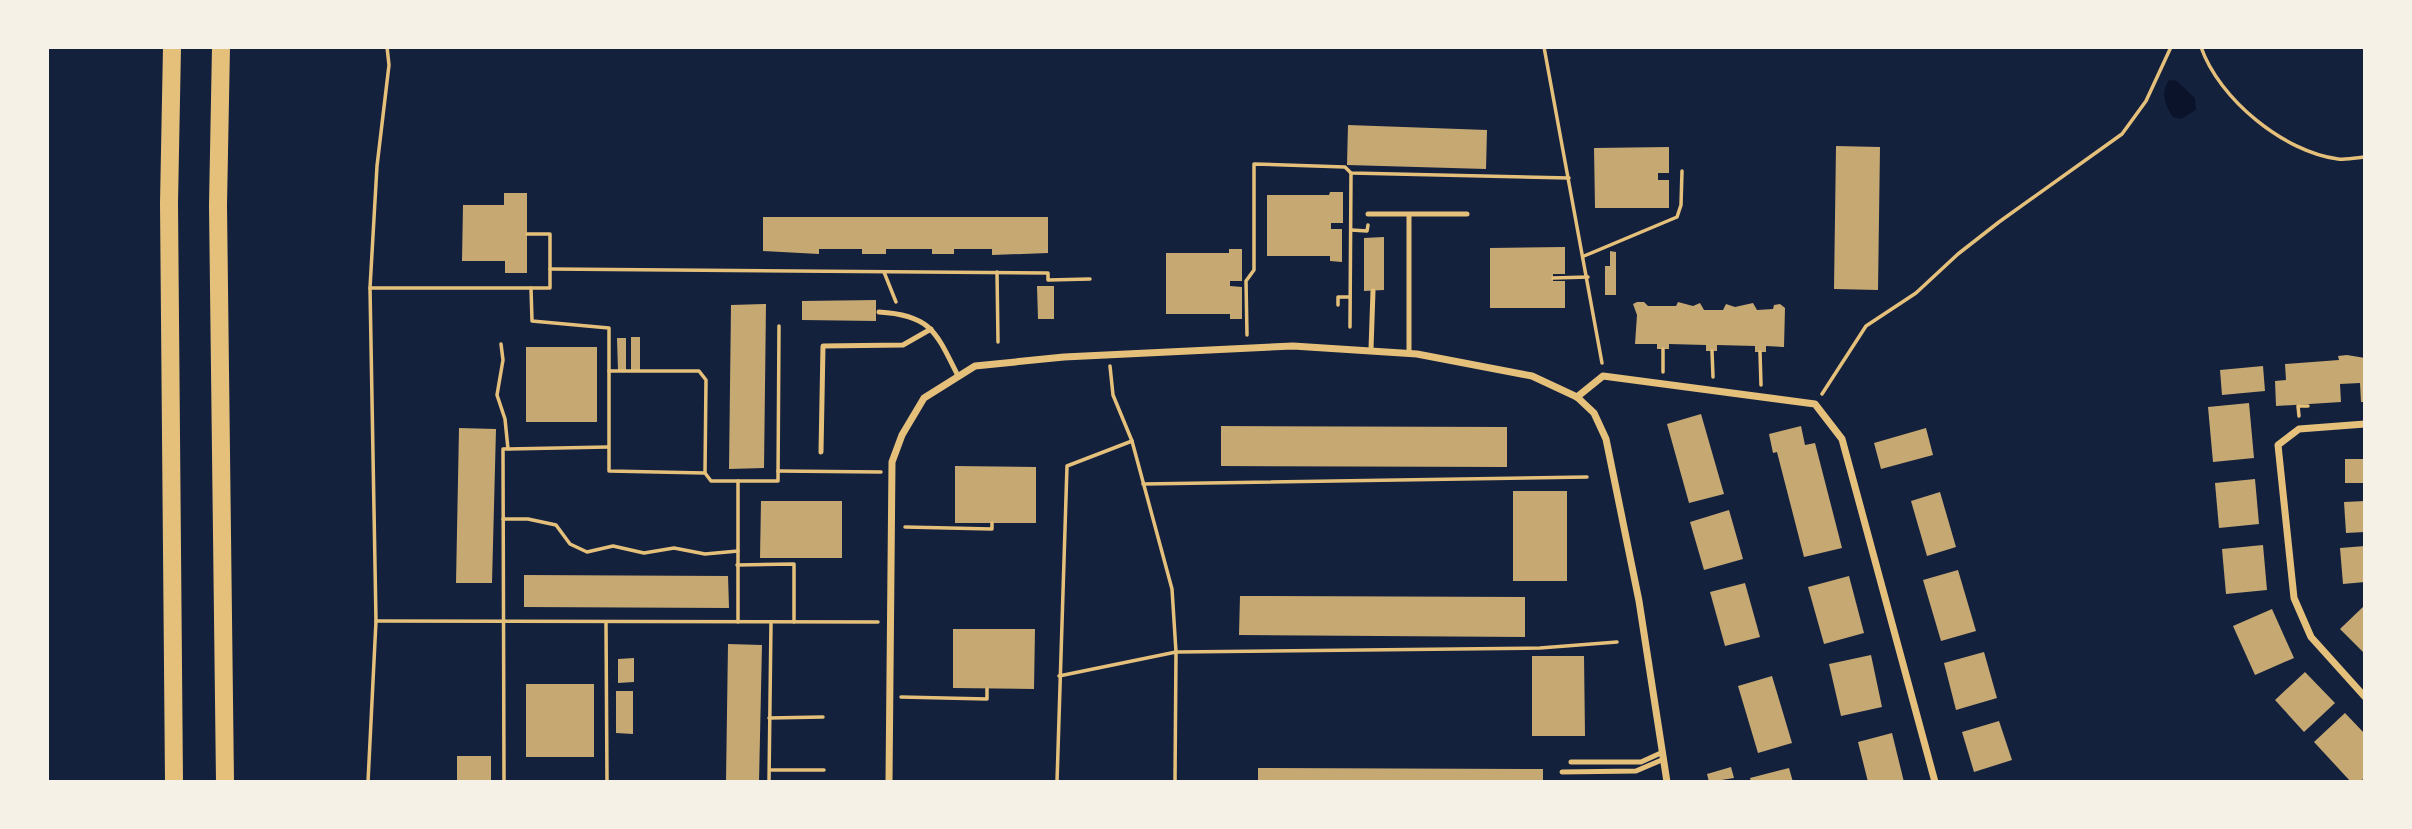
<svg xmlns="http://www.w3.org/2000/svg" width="2412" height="829" font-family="'Source Serif 4',serif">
  <rect width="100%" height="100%" fill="#14213d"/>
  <path fill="#0b132b" d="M2169,80L2177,81L2195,98L2196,110L2181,119L2173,117C2165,105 2160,93 2169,80Z"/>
  <g fill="#c6a872">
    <polygon points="1348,125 1487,130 1486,169 1347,165"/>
    <polygon points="1836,146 1880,147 1878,290 1834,289"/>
    <polygon points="1669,147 1669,173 1658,173 1658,180 1669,180 1669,208 1595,208 1594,148"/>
    <polygon points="1330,192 1343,192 1343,223 1331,223 1331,229 1342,229 1342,262 1330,261 1330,256 1267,256 1267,195 1329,195"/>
    <polygon points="504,193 527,193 527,273 505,273 505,261 462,261 463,205 504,205"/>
    <polygon points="763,217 1048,217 1048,253 992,255 992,249 954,249 954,254 932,254 932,249 886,249 886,254 862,254 862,249 819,249 819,254 763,251"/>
    <polygon points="1384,237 1384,290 1364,291 1364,238"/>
    <polygon points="1565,247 1565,274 1553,274 1553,281 1565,281 1565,308 1490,308 1490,248"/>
    <polygon points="1229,249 1242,249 1242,281 1230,281 1230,286 1242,287 1242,319 1230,319 1230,314 1166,314 1166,253 1229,253"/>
    <polygon points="1610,251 1616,252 1616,295 1605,295 1605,266 1610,266"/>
    <polygon points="1037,286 1054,286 1054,319 1038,319"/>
    <polygon points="876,300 876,321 802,320 802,301"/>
    <polygon points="1637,302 1644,302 1648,306 1676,306 1678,302 1693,306 1700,303 1704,310 1723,310 1726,304 1735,307 1753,303 1757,310 1773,309 1774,305 1780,304 1785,308 1784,347 1766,346 1766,352 1755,352 1755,346 1717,345 1717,351 1706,351 1706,345 1669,344 1669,349 1657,349 1657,344 1635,344 1637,315 1633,304"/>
    <polygon points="766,304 764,468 729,469 731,305"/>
    <rect x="631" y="337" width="9" height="34"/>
    <polygon points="617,338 626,338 626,371 618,371"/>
    <rect x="526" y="347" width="71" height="75"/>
    <polygon points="2347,355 2365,358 2365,402 2361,402 2360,383 2340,384 2341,402 2276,406 2275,381 2286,380 2285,364 2339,360 2338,356"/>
    <polygon points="2263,366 2265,391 2222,395 2220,370"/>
    <polygon points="2249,403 2254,458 2213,462 2208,407"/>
    <polygon points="1701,414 1724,494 1689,503 1667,424"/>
    <polygon points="1221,426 1507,427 1507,467 1221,466"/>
    <polygon points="1801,426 1805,445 1815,443 1842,548 1804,557 1777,452 1773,453 1769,434"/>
    <polygon points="459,428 496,429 492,583 456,583"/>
    <polygon points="1926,428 1933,455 1881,469 1874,443"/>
    <rect x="2345" y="459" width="20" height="24"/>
    <polygon points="955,466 1036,467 1036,523 955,523"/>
    <polygon points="2255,479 2259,524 2219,528 2215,483"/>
    <rect x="1513" y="491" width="54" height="90"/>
    <polygon points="1940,492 1956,547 1927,556 1911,501"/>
    <polygon points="761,501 842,501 842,558 760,558"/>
    <polygon points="2365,501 2365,532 2346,533 2344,502"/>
    <polygon points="1729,510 1743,559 1704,570 1690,522"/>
    <polygon points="2263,545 2267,590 2226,594 2222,549"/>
    <polygon points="2365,546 2365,582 2343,584 2340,548"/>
    <polygon points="1958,570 1976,631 1941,641 1923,580"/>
    <polygon points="524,575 728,576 729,608 524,607"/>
    <polygon points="1849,576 1864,633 1824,644 1808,587"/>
    <polygon points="1745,583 1760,637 1725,646 1710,592"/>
    <polygon points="1240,596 1525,597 1525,637 1239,635"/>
    <polygon points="2365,605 2365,654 2340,629"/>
    <polygon points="2272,609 2294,658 2255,675 2233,626"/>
    <polygon points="953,629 1035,629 1034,689 953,688"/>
    <polygon points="728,644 762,645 759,782 726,782"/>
    <polygon points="1984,652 1997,698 1956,710 1944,663"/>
    <polygon points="1871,655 1882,707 1841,716 1829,664"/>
    <polygon points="1532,656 1584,656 1585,736 1532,736"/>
    <polygon points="634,658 634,682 618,683 618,659"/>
    <polygon points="2305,672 2335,703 2304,732 2275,700"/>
    <polygon points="1772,676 1792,743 1758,753 1738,686"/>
    <rect x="526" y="684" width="68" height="73"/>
    <polygon points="616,691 633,691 633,734 616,733"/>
    <polygon points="2345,713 2365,734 2365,777 2360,782 2351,782 2314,742"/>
    <polygon points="1999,721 2012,760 1974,772 1962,732"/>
    <polygon points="1892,733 1904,782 1868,782 1858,742"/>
    <rect x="457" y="756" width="34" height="26"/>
    <polygon points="1731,767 1734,778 1709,782 1707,774"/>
    <polygon points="1258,768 1543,769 1543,782 1258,782"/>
    <polygon points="1789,768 1793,782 1751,782 1750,778"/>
  </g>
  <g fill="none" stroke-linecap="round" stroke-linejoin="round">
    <g stroke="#e5c07b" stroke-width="3.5">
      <polyline points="1544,47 1602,363"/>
      <path d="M2201,47C2219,99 2284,152 2338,159C2346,160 2356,158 2365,157"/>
      <polyline points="1351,230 1367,231 1368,225"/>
      <polyline points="1584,256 1677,217 1681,205 1682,171"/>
      <polyline points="550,269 1048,273 1048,280 1090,279"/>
      <polyline points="884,272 896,302"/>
      <polyline points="997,272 998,342"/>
      <polyline points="1553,278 1588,277"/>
      <polyline points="370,288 550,288 550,234 527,234"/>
      <polyline points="531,288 532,321 609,328 609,471 705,473 711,481 778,481 779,326"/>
      <polyline points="1338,305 1338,297 1350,297"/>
      <polyline points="1350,327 1351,173"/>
      <polyline points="1247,335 1246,281 1254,270 1254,164 1345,167 1351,173 1569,178"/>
      <polyline points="501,344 503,360 497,395 505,419 508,449"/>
      <polyline points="1663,349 1663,372"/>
      <polyline points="1712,351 1713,377"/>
      <polyline points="1760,352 1761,385"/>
      <polyline points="1110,366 1113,395 1132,441 1172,589 1176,652 1175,782"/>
      <polyline points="609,371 699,371 706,380 705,473"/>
      <polyline points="1822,394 1866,326 1916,293 1958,254 1999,222 2122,134 2146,101 2171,47"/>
      <polyline points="2299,416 2298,406 2308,406"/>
      <polyline points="778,471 881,472"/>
      <polyline points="1143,484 1587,477"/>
      <polyline points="503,519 528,519 556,525 570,544 587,552 613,546 644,553 674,548 705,554 738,551"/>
      <polyline points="905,527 992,529 992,523"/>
      <polyline points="737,565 794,564 794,622"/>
      <polyline points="376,621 878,622"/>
      <polyline points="738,622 738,481"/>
      <polyline points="606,623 607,782"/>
      <polyline points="1059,676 1176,652 1540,648 1617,642"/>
      <polyline points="901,697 987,699 987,689"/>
      <polyline points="769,718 823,717"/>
      <polyline points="770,770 824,770"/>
      <polyline points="368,782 376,621 370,288 377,166 389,65 387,47"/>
      <polyline points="504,782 503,449 608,447"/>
      <polyline points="769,782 771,623"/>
      <polyline points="1057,782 1067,466 1132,441"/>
    </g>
    <g stroke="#e5c07b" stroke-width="5">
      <polyline points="1368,214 1467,214"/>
      <path d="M879,312C931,315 936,332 958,376"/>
      <polyline points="1371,349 1373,291"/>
      <polyline points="1409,353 1409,215"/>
      <polyline points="821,452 823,346 903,345 931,329"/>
      <polyline points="1571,762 1641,762 1663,752"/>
      <polyline points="1562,772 1636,771 1664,759"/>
    </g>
    <g stroke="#e5c07b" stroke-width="7">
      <polyline points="1577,397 1603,376 1815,404 1842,439 1935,782"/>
      <polyline points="2365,424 2299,429 2278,445 2294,598 2311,637 2365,697"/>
      <polyline points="889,782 892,462 902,435 924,398 975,366 1064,357 1293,346 1417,354 1532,376 1577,397 1594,413 1606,439 1639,601 1667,782"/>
    </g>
    <g stroke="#e5c07b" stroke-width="18">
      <polyline points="172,47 169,203 174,782"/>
      <polyline points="221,47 218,205 225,782"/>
    </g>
  </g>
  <rect width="2412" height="829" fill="none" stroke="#f6f1e7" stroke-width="98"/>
</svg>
